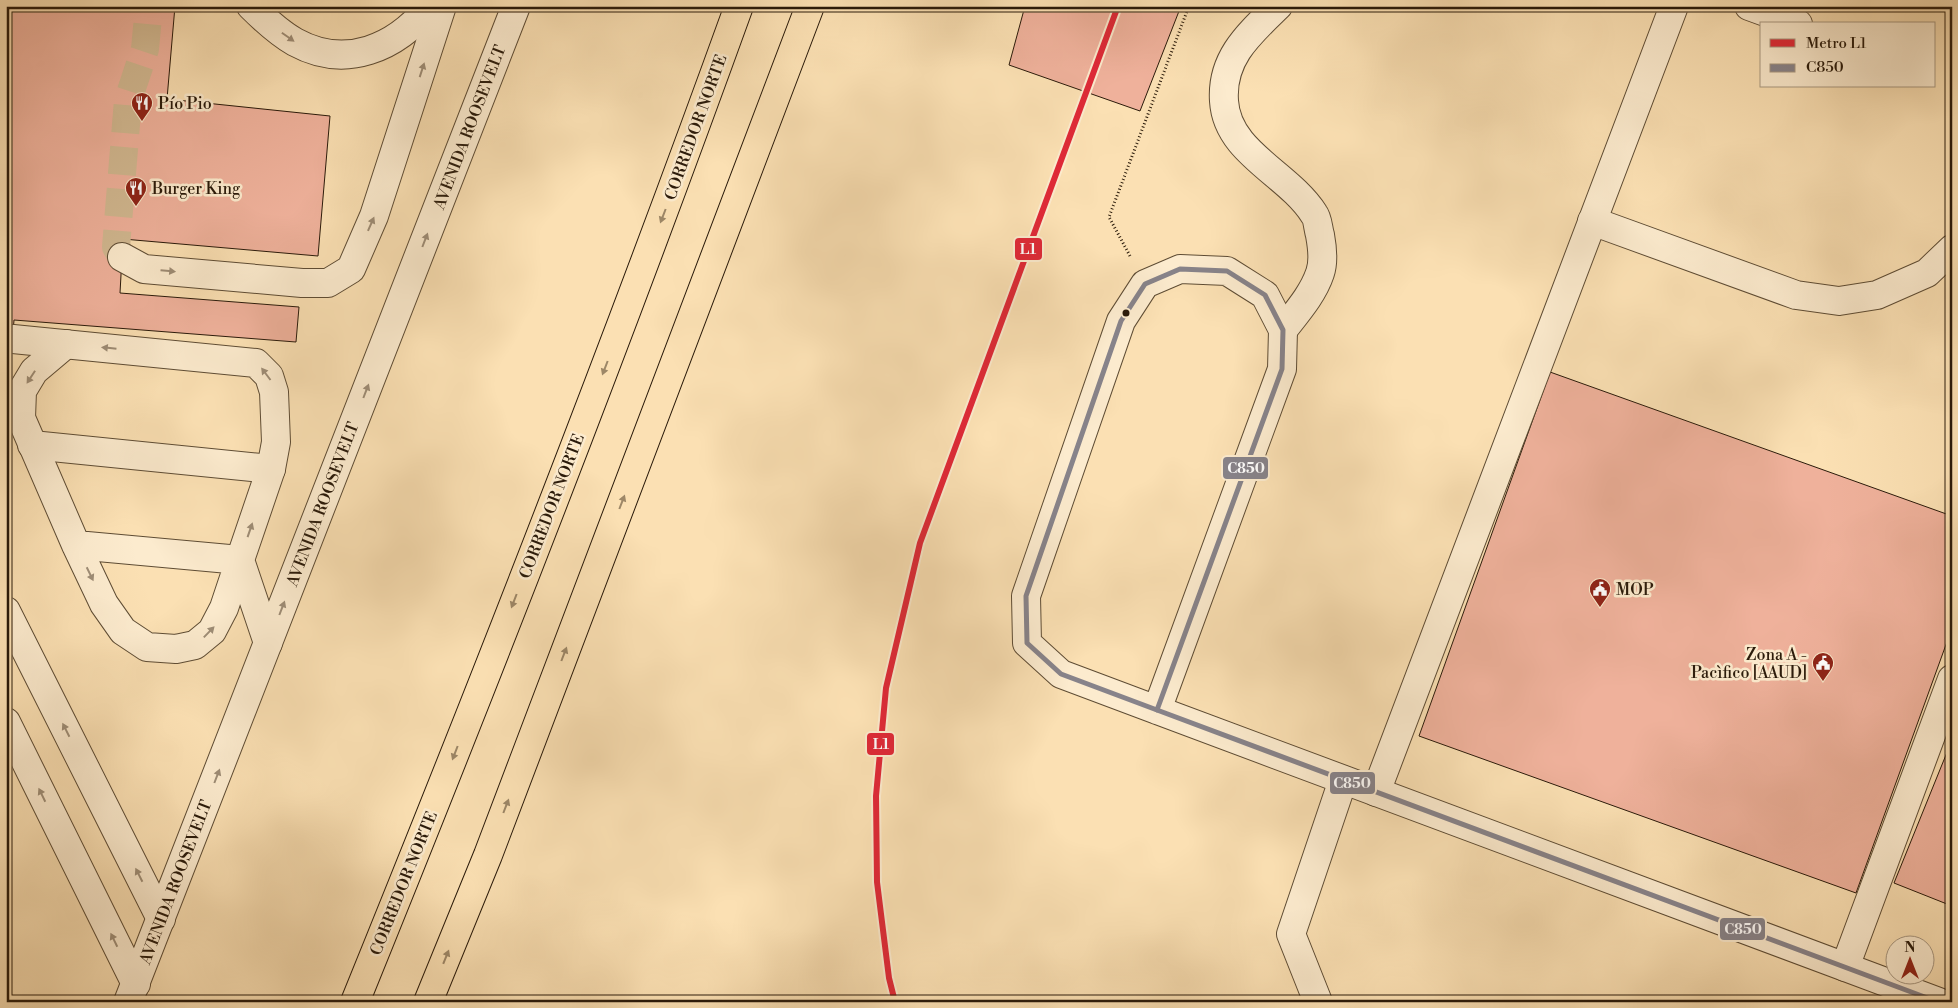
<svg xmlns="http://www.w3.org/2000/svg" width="1958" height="1008" font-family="'Libre Bodoni',serif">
  <rect width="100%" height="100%" fill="#fbe0b3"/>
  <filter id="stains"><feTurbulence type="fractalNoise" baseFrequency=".004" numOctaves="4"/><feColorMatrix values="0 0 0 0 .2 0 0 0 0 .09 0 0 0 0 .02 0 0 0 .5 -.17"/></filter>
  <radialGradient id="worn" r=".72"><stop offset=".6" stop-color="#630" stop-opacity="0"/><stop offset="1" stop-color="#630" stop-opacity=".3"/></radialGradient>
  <g fill="#efb19b" stroke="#2a1a0a">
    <polygon points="6,6 175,6 167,99 330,116 318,256 123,239 120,293 299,307 296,342 14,320 11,358 6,358"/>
    <polygon points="1025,6 1181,6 1140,111 1009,65"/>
    <polygon points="1550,372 1952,516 1952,628 1856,893 1419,736"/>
    <polygon points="1952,740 1952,906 1894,883"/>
  </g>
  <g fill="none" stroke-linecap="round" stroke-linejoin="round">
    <polyline stroke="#d1b891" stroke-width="28" stroke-dasharray="28 14" stroke-linecap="butt" points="122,257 116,247 128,100 145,49 149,6"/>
    <g stroke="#5e4c34" stroke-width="30">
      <g id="minor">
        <path d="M251,6C264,19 279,33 295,42C346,70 396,48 430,6"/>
        <path d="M1278,6C1249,34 1221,58 1224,101C1227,153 1288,173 1314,214C1318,219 1318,229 1320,235C1322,246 1324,262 1320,273C1313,294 1297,312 1283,330"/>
        <polyline points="1749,6 1798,24"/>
        <polyline points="1592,221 1796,295 1839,301 1877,295 1927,273 1952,249"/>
        <polyline points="122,257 144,269 302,283 328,283 351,269 374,216 442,6"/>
        <polyline points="13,339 256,363 269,376 274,392 276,442 271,469 240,560 268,643"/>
        <polyline points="66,344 34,371 22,391 21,418 76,545 104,604 123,631 147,647 176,649 195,645 212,631 224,608 240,560 76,545"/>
        <polyline points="32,445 271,469"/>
        <polyline points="6,611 161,919"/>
        <polyline points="1157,710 1282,369 1283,330 1265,295 1227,271 1180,269 1145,284 1121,321 1026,596 1027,643 1061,674 1157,710 1939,1002"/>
        <polyline points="6,722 136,984"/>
        <polyline points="1376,792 1674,6"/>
        <polyline points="1845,967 1952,679"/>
        <polyline points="128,1002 516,6"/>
        <polyline points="1318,1002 1291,934 1343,780"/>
      </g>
    </g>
    <g stroke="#2a1a0a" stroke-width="30">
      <g id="highway">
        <path d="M355,1002C489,672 618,341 739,6"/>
        <polyline points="428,1002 488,855 810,6"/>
      </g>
    </g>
    <polyline stroke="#2a1a0a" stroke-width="3" stroke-dasharray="1 2.5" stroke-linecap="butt" points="1130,256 1109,217 1189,6"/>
    <use href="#minor" stroke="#fcebce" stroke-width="28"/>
    <use href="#highway" stroke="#fbe0b3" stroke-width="28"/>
    <g stroke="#fcebce" stroke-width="9">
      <g id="bus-1">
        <polygon points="1180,269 1227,271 1265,295 1283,330 1282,369 1157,710 1061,674 1027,643 1026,596 1121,321 1145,284"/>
        <polyline points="1157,710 1938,1002"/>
      </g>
    </g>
    <use href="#bus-1" stroke="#87838a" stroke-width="5"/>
    <g stroke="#fcebce" stroke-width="10">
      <polyline id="metro-1" points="895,1002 889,978 877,882 876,796 886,688 920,543 1118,6"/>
    </g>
    <use href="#metro-1" stroke="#df2937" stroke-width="6"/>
  </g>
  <defs><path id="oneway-solid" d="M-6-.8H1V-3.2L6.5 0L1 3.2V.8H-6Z" transform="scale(1.25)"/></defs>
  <g fill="#9e8d76">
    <use href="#oneway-solid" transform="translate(288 37) rotate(35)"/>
    <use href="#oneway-solid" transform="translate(422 70) rotate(-72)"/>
    <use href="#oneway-solid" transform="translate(371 224) rotate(-66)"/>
    <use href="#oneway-solid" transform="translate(425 240) rotate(-69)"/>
    <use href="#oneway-solid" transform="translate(168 271) rotate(5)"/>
    <use href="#oneway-solid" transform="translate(109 348) rotate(-174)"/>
    <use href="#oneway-solid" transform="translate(266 374) rotate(-127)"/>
    <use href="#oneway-solid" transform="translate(31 377) rotate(123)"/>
    <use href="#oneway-solid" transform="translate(366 391) rotate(-69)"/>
    <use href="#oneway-solid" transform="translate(250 530) rotate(-71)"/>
    <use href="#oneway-solid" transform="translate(90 574) rotate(64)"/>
    <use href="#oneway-solid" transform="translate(282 608) rotate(-69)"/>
    <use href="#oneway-solid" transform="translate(209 632) rotate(-46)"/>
    <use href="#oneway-solid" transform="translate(66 730) rotate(-117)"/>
    <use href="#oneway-solid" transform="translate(217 776) rotate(-69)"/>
    <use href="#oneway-solid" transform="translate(42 795) rotate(-116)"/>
    <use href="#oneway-solid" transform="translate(139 875) rotate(-117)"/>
    <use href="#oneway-solid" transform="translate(114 940) rotate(-116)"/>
  </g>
  <g fill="#9d8767">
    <use href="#oneway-solid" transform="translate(663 216) rotate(111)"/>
    <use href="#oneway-solid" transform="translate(605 368) rotate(111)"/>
    <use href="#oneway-solid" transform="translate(622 502) rotate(-69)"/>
    <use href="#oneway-solid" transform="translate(514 601) rotate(111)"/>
    <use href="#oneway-solid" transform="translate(564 654) rotate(-69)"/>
    <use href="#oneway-solid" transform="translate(455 753) rotate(111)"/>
    <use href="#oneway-solid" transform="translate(506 806) rotate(-69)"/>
    <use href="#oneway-solid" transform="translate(446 957) rotate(-68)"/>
  </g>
  <defs>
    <g id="restaurant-pin" transform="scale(1.125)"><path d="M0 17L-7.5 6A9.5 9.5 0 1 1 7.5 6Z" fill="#8f2418" stroke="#fcebce"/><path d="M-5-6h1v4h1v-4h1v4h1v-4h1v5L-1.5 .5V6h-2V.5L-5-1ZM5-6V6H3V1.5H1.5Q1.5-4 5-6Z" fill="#fff"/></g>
    <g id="civic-pin" transform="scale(1.125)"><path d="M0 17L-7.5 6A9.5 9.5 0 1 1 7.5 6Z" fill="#8f2418" stroke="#fcebce"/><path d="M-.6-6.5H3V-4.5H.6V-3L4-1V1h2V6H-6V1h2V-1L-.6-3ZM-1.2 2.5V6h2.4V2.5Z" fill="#fff"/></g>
  </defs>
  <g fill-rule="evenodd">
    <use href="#restaurant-pin" x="142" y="103"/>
    <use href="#restaurant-pin" x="136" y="188"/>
    <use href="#civic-pin" x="1600" y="589"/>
    <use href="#civic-pin" x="1823" y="663"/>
  </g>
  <circle fill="#2a1a0a" stroke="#fcebce" stroke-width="2" cx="1126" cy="313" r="4.5"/>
  <g text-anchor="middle" stroke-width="5" stroke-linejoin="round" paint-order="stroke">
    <g font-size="16" fill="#2a1a0a" stroke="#fcebce" text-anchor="start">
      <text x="158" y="109">Pío Pio</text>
      <text x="152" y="194">Burger King</text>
      <text x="1616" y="595">MOP</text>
      <text x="1807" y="660" text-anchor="end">Zona A -<tspan x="1807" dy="18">Pacìfico [AAUD]</tspan></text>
    </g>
    <g font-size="16" fill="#2a1a0a" stroke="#fcebce">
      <text transform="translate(469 127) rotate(-69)" y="6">AVENIDA ROOSEVELT</text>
      <text transform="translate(695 127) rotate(-70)" y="6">CORREDOR NORTE</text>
      <text transform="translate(322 504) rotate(-69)" y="6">AVENIDA ROOSEVELT</text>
      <text transform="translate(551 506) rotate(-69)" y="6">CORREDOR NORTE</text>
      <text transform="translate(175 882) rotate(-69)" y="6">AVENIDA ROOSEVELT</text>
      <text transform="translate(403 883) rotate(-68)" y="6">CORREDOR NORTE</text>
    </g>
  </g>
  <g stroke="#fcebce" stroke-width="2">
    <rect x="1014" y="237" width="29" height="24" rx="5" fill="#df2937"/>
    <rect x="1222" y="456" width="47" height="24" rx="5" fill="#87838a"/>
    <rect x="866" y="732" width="29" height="24" rx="5" fill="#df2937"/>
    <rect x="1329" y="771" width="47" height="24" rx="5" fill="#87838a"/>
    <rect x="1719" y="917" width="47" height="24" rx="5" fill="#87838a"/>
  </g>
  <g font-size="14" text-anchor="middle" font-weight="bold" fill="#fff">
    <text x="1028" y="254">L1</text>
    <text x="1246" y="473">C850</text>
    <text x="881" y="749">L1</text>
    <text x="1352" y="788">C850</text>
    <text x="1743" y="934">C850</text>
  </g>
  <rect width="1958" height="1008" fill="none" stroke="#fbe0b3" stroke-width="25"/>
  <rect x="8" y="8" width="1943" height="993" fill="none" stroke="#2a1a0a" stroke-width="2.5"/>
  <rect x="12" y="12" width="1933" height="983" fill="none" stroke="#2a1a0a"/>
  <rect x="1760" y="22" width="175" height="65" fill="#fcebce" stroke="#a89780"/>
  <rect x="1770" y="39" width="25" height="8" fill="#df2937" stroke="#a89780"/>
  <text x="1806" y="48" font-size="15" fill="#2a1a0a">Metro L1</text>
  <rect x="1770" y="64" width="25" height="8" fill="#87838a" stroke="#a89780"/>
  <text x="1806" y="72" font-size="15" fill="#2a1a0a">C850</text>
  <g transform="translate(1910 960)"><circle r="24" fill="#fcebce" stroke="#a89780"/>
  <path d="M0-4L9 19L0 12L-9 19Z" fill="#8f2418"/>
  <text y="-8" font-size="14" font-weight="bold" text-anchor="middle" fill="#2a1a0a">N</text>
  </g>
  <rect width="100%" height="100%" filter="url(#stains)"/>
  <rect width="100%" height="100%" fill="url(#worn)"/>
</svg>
